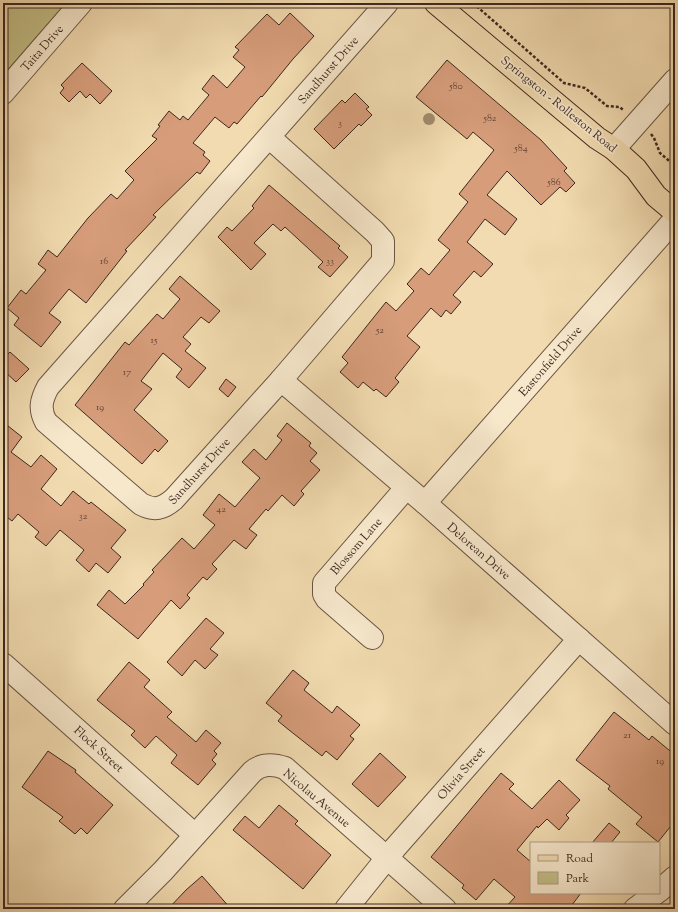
<svg xmlns="http://www.w3.org/2000/svg" width="678" height="912" font-family="'Sorts Mill Goudy',serif">
  <rect width="100%" height="100%" fill="#f2dbb0"/>
  <filter id="stains"><feTurbulence type="fractalNoise" baseFrequency=".005" numOctaves="4"/><feColorMatrix values="0 0 0 0 .2 0 0 0 0 .09 0 0 0 0 .02 0 0 0 .5 -.17"/></filter>
  <radialGradient id="worn" r=".72"><stop offset=".6" stop-color="#630" stop-opacity="0"/><stop offset="1" stop-color="#630" stop-opacity=".3"/></radialGradient>
  <polygon fill="#c3be86" stroke="#807353" points="8,3 66,3 3,75 3,9"/>
  <g fill="#d79d7b" stroke="#3d2820">
    <polygon points="290,13 314,36 293,59 262,97 261,96 237,124 234,122 229,128 215,117 193,143 205,152 203,155 210,161 200,174 197,172 153,215 156,217 125,250 127,251 86,303 69,289 49,313 61,322 41,347 14,325 19,318 7,308 21,290 26,294 46,270 38,264 48,250 57,257 88,218 111,194 117,199 134,180 125,171 157,139 152,136 160,126 158,125 169,111 180,120 183,116 188,120 209,95 202,89 213,75 227,88 245,67 233,57 239,50 235,47 267,14 279,25"/>
    <polygon points="447,60 541,140 567,168 564,171 575,183 566,192 560,187 541,205 507,171 487,195 517,219 505,235 485,219 467,242 493,264 481,277 474,271 453,295 461,302 451,314 446,310 441,317 431,308 407,336 420,347 395,378 399,382 386,397 376,389 374,391 363,382 358,388 340,372 348,363 342,357 386,302 396,311 414,291 407,284 421,268 429,275 450,250 438,240 468,202 459,194 494,150 473,132 467,139 416,97"/>
    <polygon points="82,63 112,91 100,104 90,94 86,98 80,91 69,102 60,93 64,88 61,85"/>
    <polygon points="355,93 369,107 366,109 372,115 361,126 359,124 334,149 314,129 342,100 345,103"/>
    <polygon points="269,185 340,246 338,248 348,257 330,277 318,267 323,262 285,227 281,231 273,224 254,243 266,254 251,270 218,237 227,227 232,231 254,208 252,206"/>
    <polygon points="180,276 220,311 209,323 201,317 183,337 191,344 185,351 206,368 189,388 176,377 182,369 163,353 141,381 152,389 134,410 168,441 158,452 155,449 142,464 75,405 125,342 129,345 157,314 163,319 180,299 169,289"/>
    <polygon points="10,352 29,369 16,382 3,370 3,359"/>
    <polygon points="226,379 236,387 228,397 219,389"/>
    <polygon points="3,422 22,437 11,452 31,467 41,455 57,469 41,489 61,506 73,491 89,504 91,502 126,530 111,548 121,557 108,573 96,563 89,572 76,560 84,550 60,530 46,546 35,537 39,532 18,514 12,521 3,514"/>
    <polygon points="287,423 311,443 309,446 317,453 310,461 320,470 301,491 304,494 294,506 282,495 268,511 266,509 249,529 257,535 246,549 234,540 212,564 217,569 207,580 203,577 187,595 190,598 180,609 171,600 138,639 97,605 109,590 125,604 144,585 143,584 154,572 152,570 182,538 194,549 215,525 203,515 219,494 235,507 260,478 242,462 254,449 266,460 282,440 277,436"/>
    <polygon points="206,618 224,633 210,649 218,655 205,669 195,660 182,676 167,662"/>
    <polygon points="129,662 150,680 144,687 172,712 167,717 196,742 206,730 221,743 214,751 217,754 212,760 216,764 198,785 171,763 177,755 156,736 145,748 131,735 135,731 97,700"/>
    <polygon points="293,670 309,683 304,690 332,713 337,706 360,725 350,736 354,739 337,760 326,751 322,756 289,730 278,721 282,716 266,703"/>
    <polygon points="614,712 649,740 652,736 675,755 675,821 658,842 636,824 642,817 608,789 610,786 576,760"/>
    <polygon points="48,751 76,770 75,772 113,805 87,834 81,828 75,834 59,821 63,817 22,787"/>
    <polygon points="380,753 406,777 378,807 352,784"/>
    <polygon points="501,773 514,784 509,789 532,809 559,780 580,800 566,815 569,818 559,830 547,819 538,828 537,826 517,850 531,862 531,893 581,893 569,909 504,909 515,897 494,879 476,900 462,888 464,885 431,857"/>
    <polygon points="279,805 298,821 295,824 331,855 303,889 233,830 245,816 259,828"/>
    <polygon points="609,823 620,832 611,843 592,843"/>
    <polygon points="202,876 231,909 168,909 186,890"/>
  </g>
  <g fill="none" stroke-linecap="round" stroke-linejoin="round">
    <g stroke="#6a5544" stroke-width="24">
      <g id="minor">
        <polyline points="3,93 81,3"/>
        <path d="M269,137L375,232L383,241V261L281,380L174,499C163,509 154,511 141,504L46,422C39,409 41,400 48,387L387,3"/>
        <polyline points="614,149 675,80"/>
        <polyline points="281,380 425,503 675,724"/>
        <polyline points="425,503 675,219"/>
        <polyline points="372,638 327,599 324,594 324,583 406,488"/>
        <polyline points="3,664 195,835"/>
        <polyline points="659,891 675,877"/>
        <path d="M125,909L163,871L252,772C262,763 273,764 285,768L445,909"/>
        <polyline points="346,909 395,848 579,639"/>
        <polyline points="635,909 656,893"/>
      </g>
    </g>
    <g stroke="#3d2820" stroke-width="24">
      <polyline id="major" points="436,3 597,138 614,149 636,169 656,196 675,212"/>
    </g>
    <g stroke="#3d2820" stroke-width="2.5" stroke-dasharray="3 2" stroke-linecap="butt">
      <polyline points="473,3 564,83 585,88 607,106 620,107 623,110"/>
      <polyline points="651,134 654,138 660,153 675,166"/>
    </g>
    <use href="#minor" stroke="#f7e8cc" stroke-width="22"/>
    <use href="#major" stroke="#f2dbb0" stroke-width="22"/>
  </g>
  <circle fill="#a18d6f" cx="429" cy="119" r="6"/>
  <g text-anchor="middle" stroke-width="3.5" stroke-linejoin="round" paint-order="stroke">
    <g font-size="10" fill="#644537">
      <text x="456" y="89">580</text>
      <text x="490" y="121">582</text>
      <text x="340" y="126">3</text>
      <text x="521" y="151">584</text>
      <text x="554" y="185">586</text>
      <text x="104" y="264">16</text>
      <text x="330" y="264">33</text>
      <text x="380" y="333">52</text>
      <text x="154" y="343">15</text>
      <text x="127" y="375">17</text>
      <text x="100" y="410">19</text>
      <text x="221" y="512">42</text>
      <text x="83" y="519">32</text>
      <text x="627" y="738">21</text>
      <text x="660" y="764">19</text>
    </g>
    <g font-size="12" fill="#3d2820" stroke="#f7e8cc">
      <text transform="translate(42 48) rotate(-49)" y="4">Taita Drive</text>
      <text transform="translate(328 70) rotate(-49)" y="4">Sandhurst Drive</text>
      <text transform="translate(559 104) rotate(39)" y="4">Springston - Rolleston Road</text>
      <text transform="translate(550 361) rotate(-49)" y="4">Eastonfield Drive</text>
      <text transform="translate(199 471) rotate(-48)" y="4">Sandhurst Drive</text>
      <text transform="translate(356 546) rotate(-49)" y="4">Blossom Lane</text>
      <text transform="translate(479 551) rotate(41)" y="4">Delorean Drive</text>
      <text transform="translate(99 749) rotate(42)" y="4">Flock Street</text>
      <text transform="translate(461 773) rotate(-49)" y="4">Olivia Street</text>
      <text transform="translate(317 798) rotate(40)" y="4">Nicolau Avenue</text>
    </g>
  </g>
  <rect width="678" height="912" fill="none" stroke="#f2dbb0" stroke-width="16"/>
  <rect x="4" y="4" width="670" height="904" fill="none" stroke="#3d2820" stroke-width="2"/>
  <rect x="8" y="8" width="662" height="896" fill="none" stroke="#3d2820"/>
  <rect x="530" y="842" width="130" height="52" fill="#f7e8cc" stroke="#ad9b87"/>
  <rect x="538" y="855" width="20" height="6" fill="#f2dbb0" stroke="#ad9b87"/>
  <text x="566" y="862" font-size="12" fill="#3d2820">Road</text>
  <rect x="538" y="872" width="20" height="12" fill="#c3be86" stroke="#ad9b87"/>
  <text x="566" y="882" font-size="12" fill="#3d2820">Park</text>
  <rect width="100%" height="100%" filter="url(#stains)"/>
  <rect width="100%" height="100%" fill="url(#worn)"/>
</svg>
